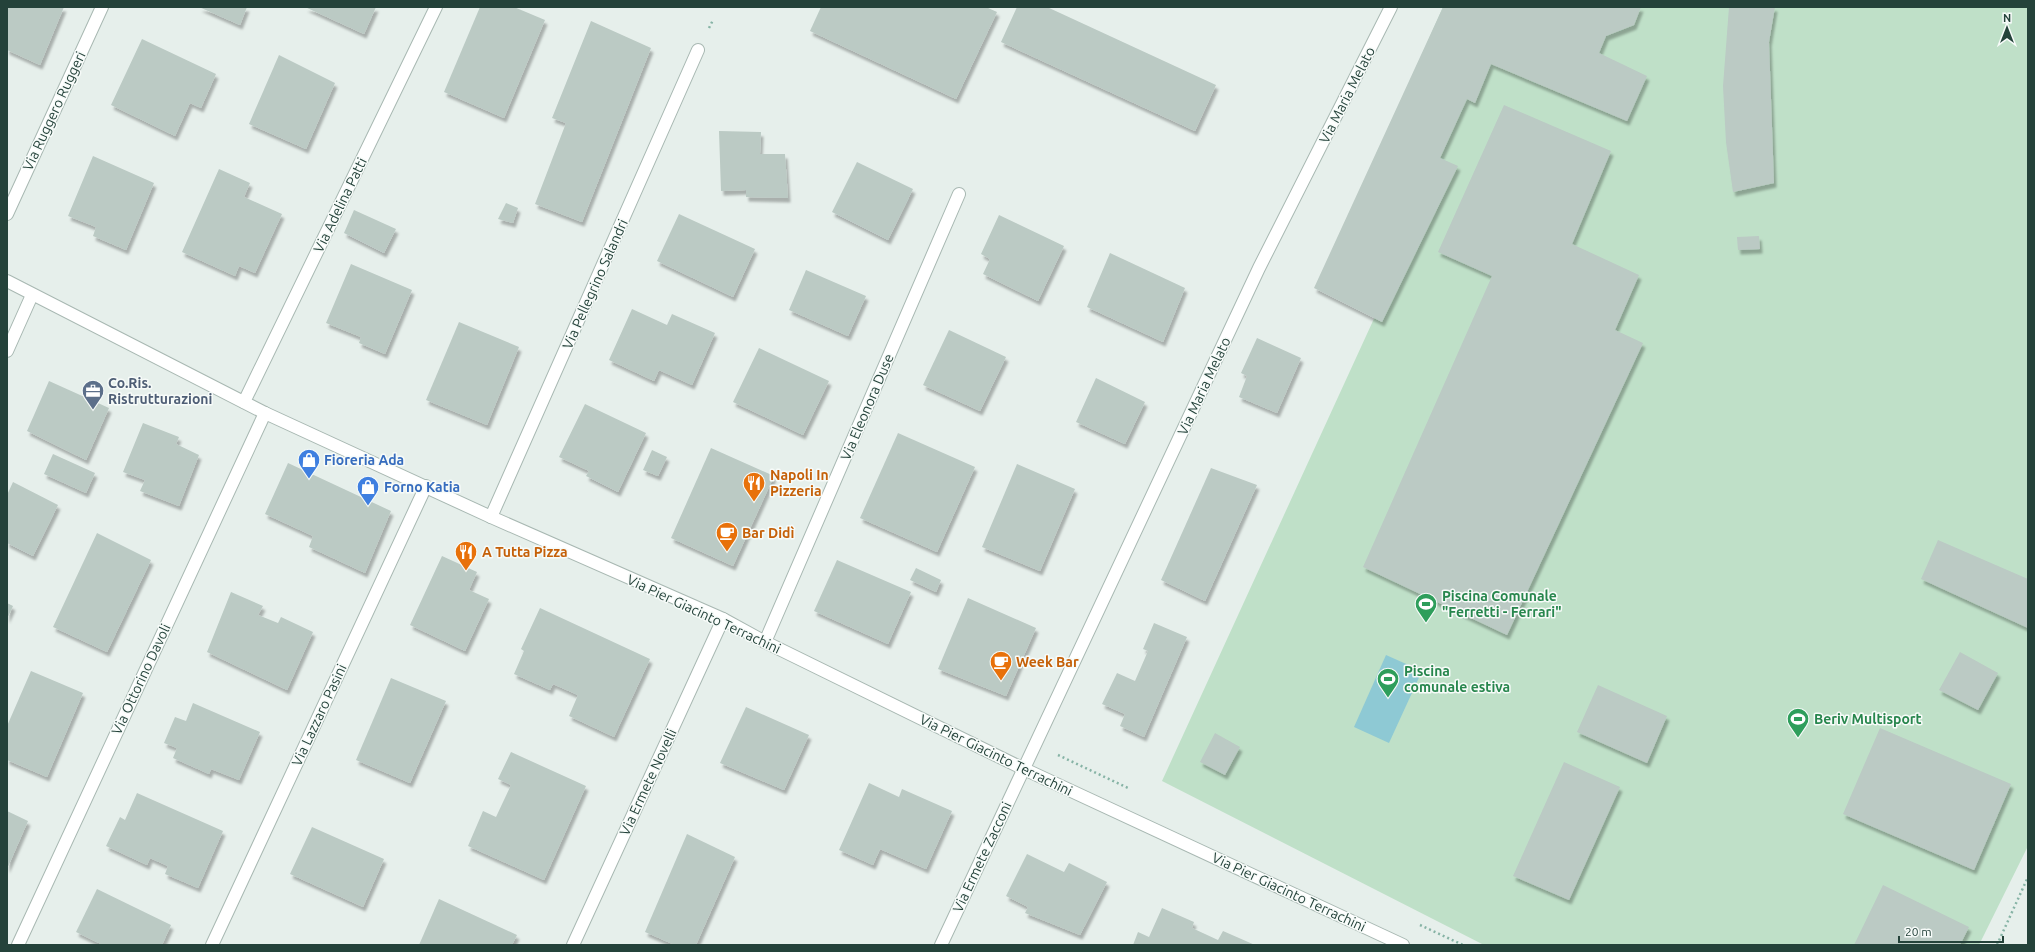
<svg xmlns="http://www.w3.org/2000/svg" width="2035" height="952" font-family="Ubuntu,sans-serif">
  <defs>
    <filter id="shadow"><feDropShadow dx="2.5" dy="4.5" stdDeviation="1" flood-color="#0004"/></filter>
  </defs>
  <rect width="100%" height="100%" fill="#e6efeb"/>
  <polygon fill="#bfe0c8" points="1443,7 2028,7 2028,846 1979,945 1484,945 1162,781 1444,166 1382,145"/>
  <polygon fill="#8ec9d4" points="1386,655 1422,671 1389,743 1354,727"/>
  <g fill="#bbcac4" filter="url(#shadow)">
    <polygon points="7,7 64,7 40,65 7,50"/>
    <polygon points="199,7 247,7 240,25"/>
    <polygon points="305,7 376,7 364,34"/>
    <polygon points="480,7 514,7 545,20 504,118 444,92"/>
    <polygon points="821,7 986,7 997,12 956,99 810,31"/>
    <polygon points="1017,7 1047,7 1216,85 1195,131 1001,42"/>
    <polygon points="1443,7 1641,7 1634,25 1606,36 1599,53 1647,76 1627,121 1491,64 1475,103 1467,99 1440,158 1458,166 1382,322 1314,288"/>
    <polygon points="1729,7 1775,7 1769,42 1774,183 1733,192 1726,142 1723,86"/>
    <polygon points="591,21 651,48 582,222 535,204 566,123 552,118"/>
    <polygon points="142,39 216,74 201,108 190,103 175,136 111,105"/>
    <polygon points="279,55 335,83 306,149 249,124"/>
    <polygon points="1504,105 1611,151 1572,244 1639,275 1615,330 1643,343 1507,635 1363,567 1492,276 1438,252"/>
    <polygon points="719,131 761,132 760,154 785,154 788,198 746,197 746,190 721,191"/>
    <polygon points="93,156 154,183 126,250 93,236 96,227 68,216"/>
    <polygon points="857,162 913,189 888,240 832,212"/>
    <polygon points="219,169 250,183 244,197 282,214 255,273 239,266 235,276 182,252"/>
    <polygon points="506,203 518,208 513,223 498,219"/>
    <polygon points="354,210 396,229 384,253 344,233"/>
    <polygon points="679,214 755,249 733,297 657,261"/>
    <polygon points="999,215 1064,246 1038,301 983,274 990,259 981,254"/>
    <polygon points="1759,236 1760,249 1738,250 1737,237"/>
    <polygon points="1110,253 1185,288 1163,342 1087,307"/>
    <polygon points="351,264 412,290 385,354 359,343 361,337 326,323"/>
    <polygon points="806,270 866,296 848,336 789,310"/>
    <polygon points="632,309 667,325 672,314 715,333 692,385 659,370 654,381 609,360"/>
    <polygon points="459,322 519,347 487,425 426,400"/>
    <polygon points="949,330 1006,357 980,411 923,385"/>
    <polygon points="1257,338 1301,358 1277,413 1239,397 1247,376 1241,373"/>
    <polygon points="759,348 829,381 803,435 733,402"/>
    <polygon points="1096,378 1145,402 1125,444 1076,422"/>
    <polygon points="49,381 109,408 86,460 27,431"/>
    <polygon points="585,404 646,433 618,492 586,476 589,471 559,457"/>
    <polygon points="143,423 179,437 176,444 199,455 179,506 140,491 145,480 123,472"/>
    <polygon points="898,433 975,467 937,552 860,518"/>
    <polygon points="711,448 774,476 733,566 671,538"/>
    <polygon points="652,450 667,457 658,476 643,470"/>
    <polygon points="53,454 95,473 86,493 44,474"/>
    <polygon points="288,463 391,511 365,573 309,547 313,536 265,514"/>
    <polygon points="1017,464 1075,489 1040,571 982,547"/>
    <polygon points="1211,468 1257,485 1205,601 1161,580"/>
    <polygon points="13,482 58,505 33,556 7,543 7,495"/>
    <polygon points="97,533 151,560 107,652 53,627"/>
    <polygon points="1938,540 2028,579 2028,628 1921,579"/>
    <polygon points="442,556 477,572 469,590 489,599 465,651 410,625"/>
    <polygon points="837,560 911,592 888,644 814,611"/>
    <polygon points="916,568 941,580 936,592 910,580"/>
    <polygon points="231,592 263,606 258,615 278,623 281,617 313,632 287,690 207,652"/>
    <polygon points="968,598 1036,628 1006,696 938,669"/>
    <polygon points="7,603 13,606 7,619"/>
    <polygon points="540,608 650,659 614,737 569,716 578,695 553,684 550,690 514,674 524,651 521,649"/>
    <polygon points="1154,623 1187,637 1144,737 1120,726 1125,714 1102,704 1117,673 1135,681 1148,651 1143,649"/>
    <polygon points="1960,652 1998,673 1978,710 1939,690"/>
    <polygon points="31,671 83,693 47,777 7,760 7,726"/>
    <polygon points="391,678 446,701 410,783 356,760"/>
    <polygon points="1598,685 1667,716 1647,763 1577,732"/>
    <polygon points="193,703 260,732 239,780 211,769 209,774 173,758 177,748 164,743 175,717 186,721"/>
    <polygon points="746,707 809,735 784,790 720,763"/>
    <polygon points="1880,728 2011,784 1974,870 1843,814"/>
    <polygon points="1215,733 1240,747 1225,775 1200,762"/>
    <polygon points="511,752 586,786 544,880 468,846 483,811 496,817 511,785 498,779"/>
    <polygon points="1564,762 1620,787 1569,900 1513,876"/>
    <polygon points="869,783 899,797 902,789 952,811 926,869 880,849 873,865 839,850"/>
    <polygon points="137,793 223,831 198,888 165,874 168,866 150,858 147,865 106,846 120,817 125,820"/>
    <polygon points="7,811 28,821 7,869"/>
    <polygon points="312,827 384,859 363,907 290,874"/>
    <polygon points="687,834 735,857 696,945 675,945 645,932"/>
    <polygon points="1027,854 1064,872 1069,863 1107,882 1080,935 1025,913 1028,907 1006,896"/>
    <polygon points="1883,885 1969,927 1960,945 1854,945"/>
    <polygon points="97,889 171,925 162,945 103,945 76,932"/>
    <polygon points="439,899 517,935 512,945 419,945"/>
    <polygon points="1162,908 1194,922 1192,928 1218,940 1223,931 1255,945 1133,945 1138,932 1149,937"/>
  </g>
  <g fill="none" stroke-linecap="round" stroke-linejoin="round">
    <g stroke="#a8b8b2" stroke-width="14">
      <g id="minor">
        <polyline points="7,214 102,7"/>
        <polyline points="7,281 265,413 491,517 723,619 765,642 1024,769 1403,945"/>
        <polyline points="7,351 32,295"/>
        <polyline points="244,402 436,7"/>
        <polyline points="491,517 698,50"/>
        <polyline points="765,642 959,194"/>
        <polyline points="18,945 265,413"/>
        <polyline points="212,945 426,486"/>
        <polyline points="573,945 723,619"/>
        <polyline points="941,945 1259,268 1391,7"/>
      </g>
    </g>
    <g stroke="#86b3a5" stroke-width="2.5" stroke-dasharray="2 3" stroke-linecap="butt">
      <polyline points="709,28 713,20"/>
      <polyline points="1058,755 1128,788"/>
      <polyline points="1420,925 1463,945"/>
      <polyline points="1997,945 2028,877"/>
    </g>
    <use href="#minor" stroke="#fff" stroke-width="12"/>
  </g>
  <defs>
    <g id="office-pin" transform="scale(1.15)"><path d="M0 17L-7.5 6A9.5 9.5 0 1 1 7.5 6Z" fill="#5c6f8a" stroke="#f7fbf9"/><path d="M-6-3h4V-5.5h4V-3h4V5H-6ZM-1-4.5V-3h2v-1.5ZM-6 0V1H6V0Z" fill="#fff"/></g>
    <g id="shop-pin" transform="scale(1.15)"><path d="M0 17L-7.5 6A9.5 9.5 0 1 1 7.5 6Z" fill="#3f7fe0" stroke="#f7fbf9"/><path d="M-5-2.5h2.3a2.7 3.5 0 0 1 5.4 0H5L5.5 6h-11ZM-1.5-2.5h3a1.5 2.3 0 0 0-3 0Z" fill="#fff"/></g>
    <g id="restaurant-pin" transform="scale(1.15)"><path d="M0 17L-7.5 6A9.5 9.5 0 1 1 7.5 6Z" fill="#e8710a" stroke="#f7fbf9"/><path d="M-5-6h1v4h1v-4h1v4h1v-4h1v5L-1.5 .5V6h-2V.5L-5-1ZM5-6V6H3V1.5H1.5Q1.5-4 5-6Z" fill="#fff"/></g>
    <g id="cafe-pin" transform="scale(1.15)"><path d="M0 17L-7.5 6A9.5 9.5 0 1 1 7.5 6Z" fill="#e8710a" stroke="#f7fbf9"/><path d="M-5.5-4.5H6V0H3Q3 3.5 0 3.5H-2.5Q-5.5 3.5-5.5 0ZM3-3.2v2h1.7v-2ZM-6 4.5H4V6H-6Z" fill="#fff"/></g>
    <g id="stadium-pin" transform="scale(1.15)"><path d="M0 17L-7.5 6A9.5 9.5 0 1 1 7.5 6Z" fill="#2e9e5b" stroke="#f7fbf9"/><path d="M0-5a6.5 5 0 1 0 0 10a6.5 5 0 1 0 0-10ZM-3.5-1.8h7v3.6h-7Z" fill="#fff"/></g>
  </defs>
  <g fill-rule="evenodd">
    <use href="#office-pin" x="93" y="391"/>
    <use href="#shop-pin" x="309" y="460"/>
    <use href="#restaurant-pin" x="754" y="483"/>
    <use href="#shop-pin" x="368" y="487"/>
    <use href="#cafe-pin" x="727" y="533"/>
    <use href="#restaurant-pin" x="466" y="552"/>
    <use href="#stadium-pin" x="1426" y="604"/>
    <use href="#cafe-pin" x="1001" y="662"/>
    <use href="#stadium-pin" x="1388" y="679"/>
    <use href="#stadium-pin" x="1798" y="719"/>
  </g>
  <g text-anchor="middle" stroke-width="3" stroke-linejoin="round" paint-order="stroke">
    <g font-size="14" fill="#24423a" stroke="#f7fbf9">
      <text transform="translate(1347 95) rotate(-63)" y="5">Via Maria Melato</text>
      <text transform="translate(54 111) rotate(-65)" y="5">Via Ruggero Ruggeri</text>
      <text transform="translate(340 205) rotate(-64)" y="5">Via Adelina Patti</text>
      <text transform="translate(595 284) rotate(-66)" y="5">Via Pellegrino Salandri</text>
      <text transform="translate(1204 386) rotate(-65)" y="5">Via Maria Melato</text>
      <text transform="translate(867 407) rotate(-67)" y="5">Via Eleonora Duse</text>
      <text transform="translate(704 614) rotate(25)" y="5">Via Pier Giacinto Terrachini</text>
      <text transform="translate(141 679) rotate(-65)" y="5">Via Ottorino Davoli</text>
      <text transform="translate(319 715) rotate(-65)" y="5">Via Lazzaro Pasini</text>
      <text transform="translate(996 755) rotate(26)" y="5">Via Pier Giacinto Terrachini</text>
      <text transform="translate(648 782) rotate(-65)" y="5">Via Ermete Novelli</text>
      <text transform="translate(982 857) rotate(-65)" y="5">Via Ermete Zacconi</text>
      <text transform="translate(1289 892) rotate(25)" y="5">Via Pier Giacinto Terrachini</text>
    </g>
    <g font-size="14" font-weight="bold" fill="#4e5e75" stroke="#f7fbf9" text-anchor="start">
      <text x="108" y="388">Co.Ris.<tspan x="108" dy="16">Ristrutturazioni</tspan></text>
    </g>
    <g font-size="14" font-weight="bold" fill="#366cbe" stroke="#f7fbf9" text-anchor="start">
      <text x="324" y="465">Fioreria Ada</text>
      <text x="384" y="492">Forno Katia</text>
    </g>
    <g font-size="14" font-weight="bold" fill="#c56008" stroke="#f7fbf9" text-anchor="start">
      <text x="770" y="480">Napoli In<tspan x="770" dy="16">Pizzeria</tspan></text>
      <text x="742" y="538">Bar Didì</text>
      <text x="482" y="557">A Tutta Pizza</text>
      <text x="1016" y="667">Week Bar</text>
    </g>
    <g font-size="14" font-weight="bold" fill="#27864d" stroke="#f7fbf9" text-anchor="start">
      <text x="1442" y="601">Piscina Comunale<tspan x="1442" dy="16">"Ferretti - Ferrari"</tspan></text>
      <text x="1404" y="676">Piscina<tspan x="1404" dy="16">comunale estiva</tspan></text>
      <text x="1814" y="724">Beriv Multisport</text>
    </g>
  </g>
  <rect width="2035" height="952" fill="none" stroke="#24423a" stroke-width="16"/>
  <g transform="translate(2007 28)" stroke="#f7fbf9" stroke-width="3" paint-order="stroke">
  <path d="M0-3L7 15L0 10L-7 15Z" fill="#24423a"/>
  <text y="-6" font-size="11" font-weight="bold" text-anchor="middle" fill="#24423a">N</text>
  </g>
  <path d="M1899 936v6h104v-6" fill="none" stroke="#24423a" stroke-width="2"/>
  <text x="1905" y="936" font-size="12" fill="#24423a" stroke="#f7fbf9" stroke-width="3" paint-order="stroke">20 m</text>
</svg>
